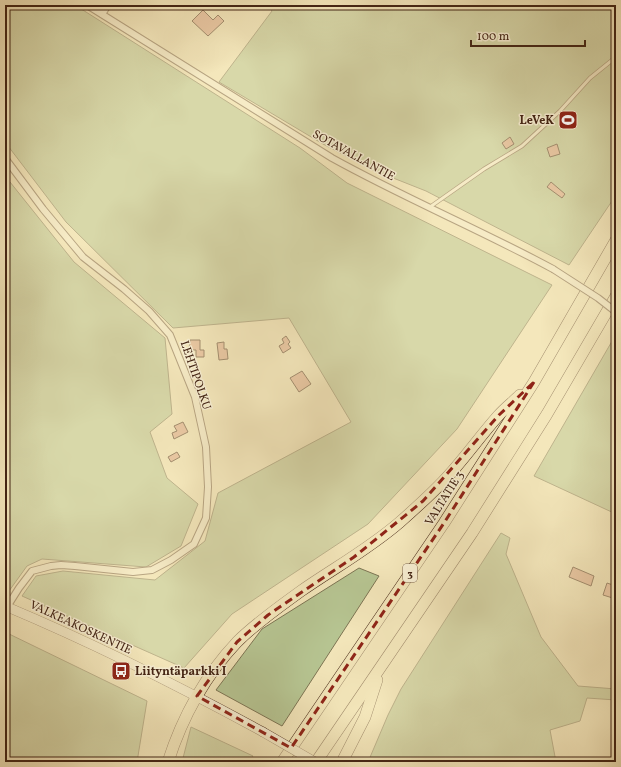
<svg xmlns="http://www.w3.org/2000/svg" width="621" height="767" font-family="Vollkorn,serif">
  <rect width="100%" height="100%" fill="#f4e7bb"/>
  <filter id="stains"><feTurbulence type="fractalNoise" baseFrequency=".005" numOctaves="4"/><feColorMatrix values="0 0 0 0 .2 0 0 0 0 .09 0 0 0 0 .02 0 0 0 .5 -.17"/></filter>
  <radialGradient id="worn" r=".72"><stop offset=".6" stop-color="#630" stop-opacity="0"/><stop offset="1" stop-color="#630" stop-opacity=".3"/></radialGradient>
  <g fill="#b7c693" stroke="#7d7554">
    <polygon points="5,5 75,5 300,148 347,183 552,285 457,429 368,524 232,614 184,668 22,596 36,576 63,571 155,580 205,541 218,493 351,422 289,318 173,328 66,222 5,142"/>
    <polygon points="267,5 616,5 616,195 569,265 426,191 373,170 323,144 219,82 272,11"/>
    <polygon points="10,182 74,262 165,338 172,414 150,432 167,478 198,504 181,546 146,567 42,559 27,566 9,591 5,593 5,185"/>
    <polygon points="615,336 616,336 616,514 534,476"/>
    <polygon points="501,533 510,538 506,554 541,637 578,686 616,689 616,700 587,698 580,721 550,730 556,762 368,762 388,715 401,689"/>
    <polygon points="359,568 379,576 282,726 216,690 262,629"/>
    <polygon points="5,632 147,701 137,762 5,762"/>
    <polygon points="191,727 253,756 249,762 182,762"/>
  </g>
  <g fill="#dda587" stroke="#432414">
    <polygon points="203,10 213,20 218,15 224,21 208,36 192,21"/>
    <polygon points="510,137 514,144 506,149 502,143"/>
    <polygon points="557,144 560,154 550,157 547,148"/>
    <polygon points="551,182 565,194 562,198 547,187"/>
    <polygon points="286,336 290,342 288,344 291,348 283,353 279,346 284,343 282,339"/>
    <polygon points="190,340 200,340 200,350 204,350 204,357 196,357 196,350 189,350"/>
    <polygon points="224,342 224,349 227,349 228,359 219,360 217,343"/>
    <polygon points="302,371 311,384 299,392 290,378"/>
    <polygon points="183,422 188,432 174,439 172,433 177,431 174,426"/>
    <polygon points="177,452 180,457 171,462 168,457"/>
    <polygon points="573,567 594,576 591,586 569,577"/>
    <polygon points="607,583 616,586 616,599 603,595"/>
  </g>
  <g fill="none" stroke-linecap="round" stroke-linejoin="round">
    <g stroke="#6f553e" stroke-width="4.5">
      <polyline id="lane" points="430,207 484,169 522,146 560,111 590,78 616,57"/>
    </g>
    <g stroke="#6f553e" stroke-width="8">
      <g id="street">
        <path d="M87,5L332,158C404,198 481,230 553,269"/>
        <polyline points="102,14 108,5"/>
        <polyline points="5,158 43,209 83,257 124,289 149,311 170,335 195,397 206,447 208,487 206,518 194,544 171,560 152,570 133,572 75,566 61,565 51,566 32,571 19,588 7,607"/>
      </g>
    </g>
    <g stroke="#432414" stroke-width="10">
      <path id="secondary" d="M5,606C93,643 179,686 263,732"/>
    </g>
    <g stroke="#432414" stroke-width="12">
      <g id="highway">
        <path d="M168,762C182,718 205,676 237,642C256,623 279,607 301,591C334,568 369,549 400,522C417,507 435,491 450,474C467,455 482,434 498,416C505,408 513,402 520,395"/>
        <polyline points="282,762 444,523 534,382 616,240"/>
        <polyline points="316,762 472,533 547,414 616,296"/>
        <polyline points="342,762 365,717 377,680"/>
      </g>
    </g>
    <use href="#lane" stroke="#f8efd3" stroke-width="3"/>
    <use href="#street" stroke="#f8efd3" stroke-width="6"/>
    <use href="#secondary" stroke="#f8efd3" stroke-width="9"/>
    <use href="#highway" stroke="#f4e7bb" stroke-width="11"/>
    <g stroke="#6f553e" stroke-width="8" stroke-linecap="butt">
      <polyline id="street-bridge" points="553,269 598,298 616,312"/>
    </g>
    <g stroke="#432414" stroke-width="10" stroke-linecap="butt">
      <polyline id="secondary-bridge" points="263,732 315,762"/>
    </g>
    <use href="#street-bridge" stroke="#f8efd3" stroke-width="6"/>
    <use href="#secondary-bridge" stroke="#f8efd3" stroke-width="9"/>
  </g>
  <path d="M0 0H621V767H0ZM534,382L444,523L291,748L197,696L237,642L268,615L354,557L423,501L499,415Z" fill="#f4e7bb" fill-opacity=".55" fill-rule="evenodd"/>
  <path fill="none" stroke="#8f2418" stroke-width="3" stroke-dasharray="8 5" stroke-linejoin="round" d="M534,382L444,523L291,748L197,696L237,642L268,615L354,557L423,501L499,415Z"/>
  <defs>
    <g id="stadium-square" transform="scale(1)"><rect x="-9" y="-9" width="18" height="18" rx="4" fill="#8f2418" stroke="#f8efd3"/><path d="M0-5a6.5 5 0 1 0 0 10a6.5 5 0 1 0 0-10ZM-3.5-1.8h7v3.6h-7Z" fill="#fff"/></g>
    <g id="bus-square" transform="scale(1)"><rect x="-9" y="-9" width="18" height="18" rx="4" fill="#8f2418" stroke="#f8efd3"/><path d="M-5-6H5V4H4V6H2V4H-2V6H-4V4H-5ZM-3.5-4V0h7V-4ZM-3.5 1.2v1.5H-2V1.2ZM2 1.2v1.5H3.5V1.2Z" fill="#fff"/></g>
  </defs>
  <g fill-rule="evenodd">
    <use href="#stadium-square" x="568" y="120"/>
    <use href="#bus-square" x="121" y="671"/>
  </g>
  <g text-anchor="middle" stroke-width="3" stroke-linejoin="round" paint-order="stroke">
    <rect fill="#f8efd3" stroke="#79614d" stroke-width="1" x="403" y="564" width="14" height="18" rx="3"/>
    <g font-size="11" font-weight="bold" fill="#432414">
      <text x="410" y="577">3</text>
    </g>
    <g font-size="12" font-weight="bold" fill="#432414" stroke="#f8efd3" text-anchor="end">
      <text x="554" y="124">LeVeK</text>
      <text x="135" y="675" text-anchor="start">Liityntäparkki I</text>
    </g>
    <g font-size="12" fill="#432414" stroke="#f8efd3">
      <text transform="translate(354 155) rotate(29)" y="4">SOTAVALLANTIE</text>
      <text transform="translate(196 375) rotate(71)" y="4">LEHTIPOLKU</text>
      <text transform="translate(444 498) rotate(-58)" y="4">VALTATIE 3</text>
      <text transform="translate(81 627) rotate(25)" y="4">VALKEAKOSKENTIE</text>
    </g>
  </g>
  <rect width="621" height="767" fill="none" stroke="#f4e7bb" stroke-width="20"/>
  <rect x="6" y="6" width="609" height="755" fill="none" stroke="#432414" stroke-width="2"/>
  <rect x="10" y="10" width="601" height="747" fill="none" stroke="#432414"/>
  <path d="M471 40v6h114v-6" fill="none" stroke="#432414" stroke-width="2"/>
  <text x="477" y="40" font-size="12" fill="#432414" stroke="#f8efd3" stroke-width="3" paint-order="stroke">100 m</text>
  <rect width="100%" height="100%" filter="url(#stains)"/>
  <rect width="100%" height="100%" fill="url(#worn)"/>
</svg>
